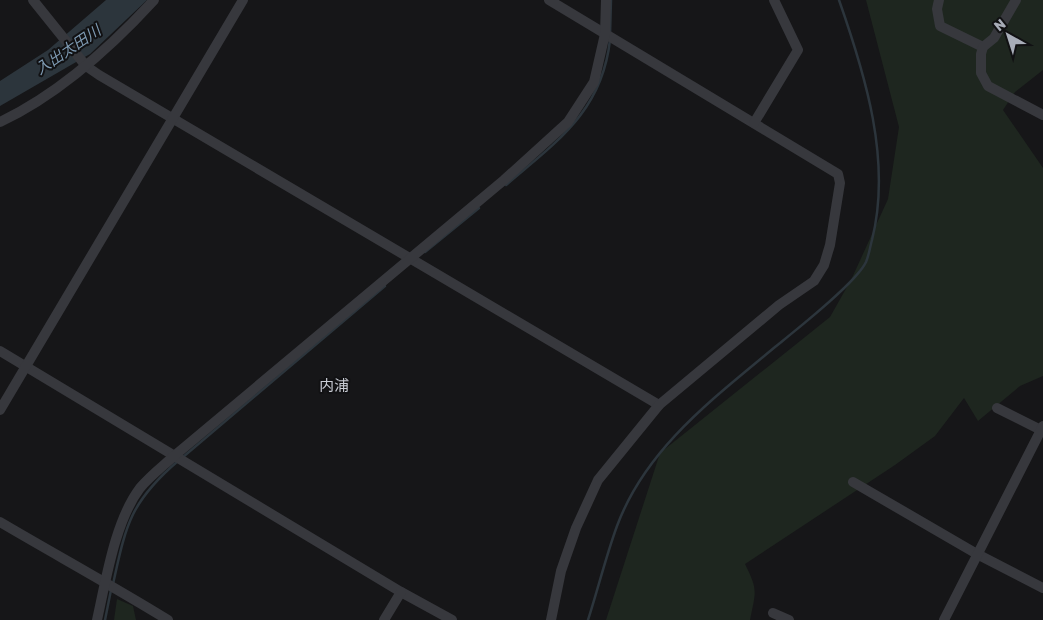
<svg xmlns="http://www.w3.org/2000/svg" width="1043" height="620" font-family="Rubik,'Noto Sans JP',sans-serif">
  <rect width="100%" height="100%" fill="#161618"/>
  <g fill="#1e261f">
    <path d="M866,0H1043V70L1015,92L1003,110L1043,168V376L1020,386L978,421L964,398L935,436L895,465L745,564C758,590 756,591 750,620H606L660,453L830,317L852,278L888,199L899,127Z"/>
    <polygon points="117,599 133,606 136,620 114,620"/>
  </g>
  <polygon fill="#2c353c" points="106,0 147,0 90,54 0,106 0,81 48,50"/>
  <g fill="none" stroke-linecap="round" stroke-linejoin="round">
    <g stroke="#2c353c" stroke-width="2.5">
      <polyline points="610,35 611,0"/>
      <path d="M506,185C556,142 602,112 610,40"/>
      <polyline points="425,252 479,208"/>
      <polyline points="183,457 385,286"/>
      <path d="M113,584C126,525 130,502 178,461"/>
      <polyline points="105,620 111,590"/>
      <path d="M588,620C598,589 606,556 617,526C646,448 714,398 775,347C796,330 856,283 866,262C869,255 870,247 872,240C892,161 865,74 839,0"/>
    </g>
    <g stroke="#37383d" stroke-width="10">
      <polyline points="33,0 86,66 99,75 659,405"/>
      <polyline points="549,0 838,174 840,183 830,245 824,265 814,281 779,305 659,405 598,480 576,528 561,571 551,620"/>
      <polyline points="939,0 937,9 940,26 983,47"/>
      <polyline points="1016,0 994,38 983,47 981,54 981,73 988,86 1043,115"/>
      <path d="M0,122C59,94 110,48 154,0"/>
      <polyline points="754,123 798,50 774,0"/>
      <polyline points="0,351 401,592 452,620"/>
      <polyline points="997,408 1043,431"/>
      <polyline points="0,410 243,0"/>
      <polyline points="853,482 977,554 1043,588"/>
      <path d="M0,522C56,555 113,586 168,620"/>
      <polyline points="773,613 789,620"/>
      <path d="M97,620C106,580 115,521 140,488C150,476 163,466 174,456L504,180L568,122L594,82L605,34L606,0"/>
      <polyline points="384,620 401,592"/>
      <polyline points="944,620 1043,426"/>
    </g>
  </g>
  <g text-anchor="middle" stroke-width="4" stroke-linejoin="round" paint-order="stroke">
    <g font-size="15" font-style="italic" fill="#7f9bb3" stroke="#111113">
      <text transform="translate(68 50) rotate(-34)" y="5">入出太田川</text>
    </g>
    <g font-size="15" fill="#c9ccd4" stroke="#111113">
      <text x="334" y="391">内浦</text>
    </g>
  </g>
  <g transform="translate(1008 35) rotate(321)" stroke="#111113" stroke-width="4" paint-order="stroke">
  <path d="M0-4L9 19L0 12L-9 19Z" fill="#a8adb8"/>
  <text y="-8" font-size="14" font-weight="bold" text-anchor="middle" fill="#a8adb8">N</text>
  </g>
</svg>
